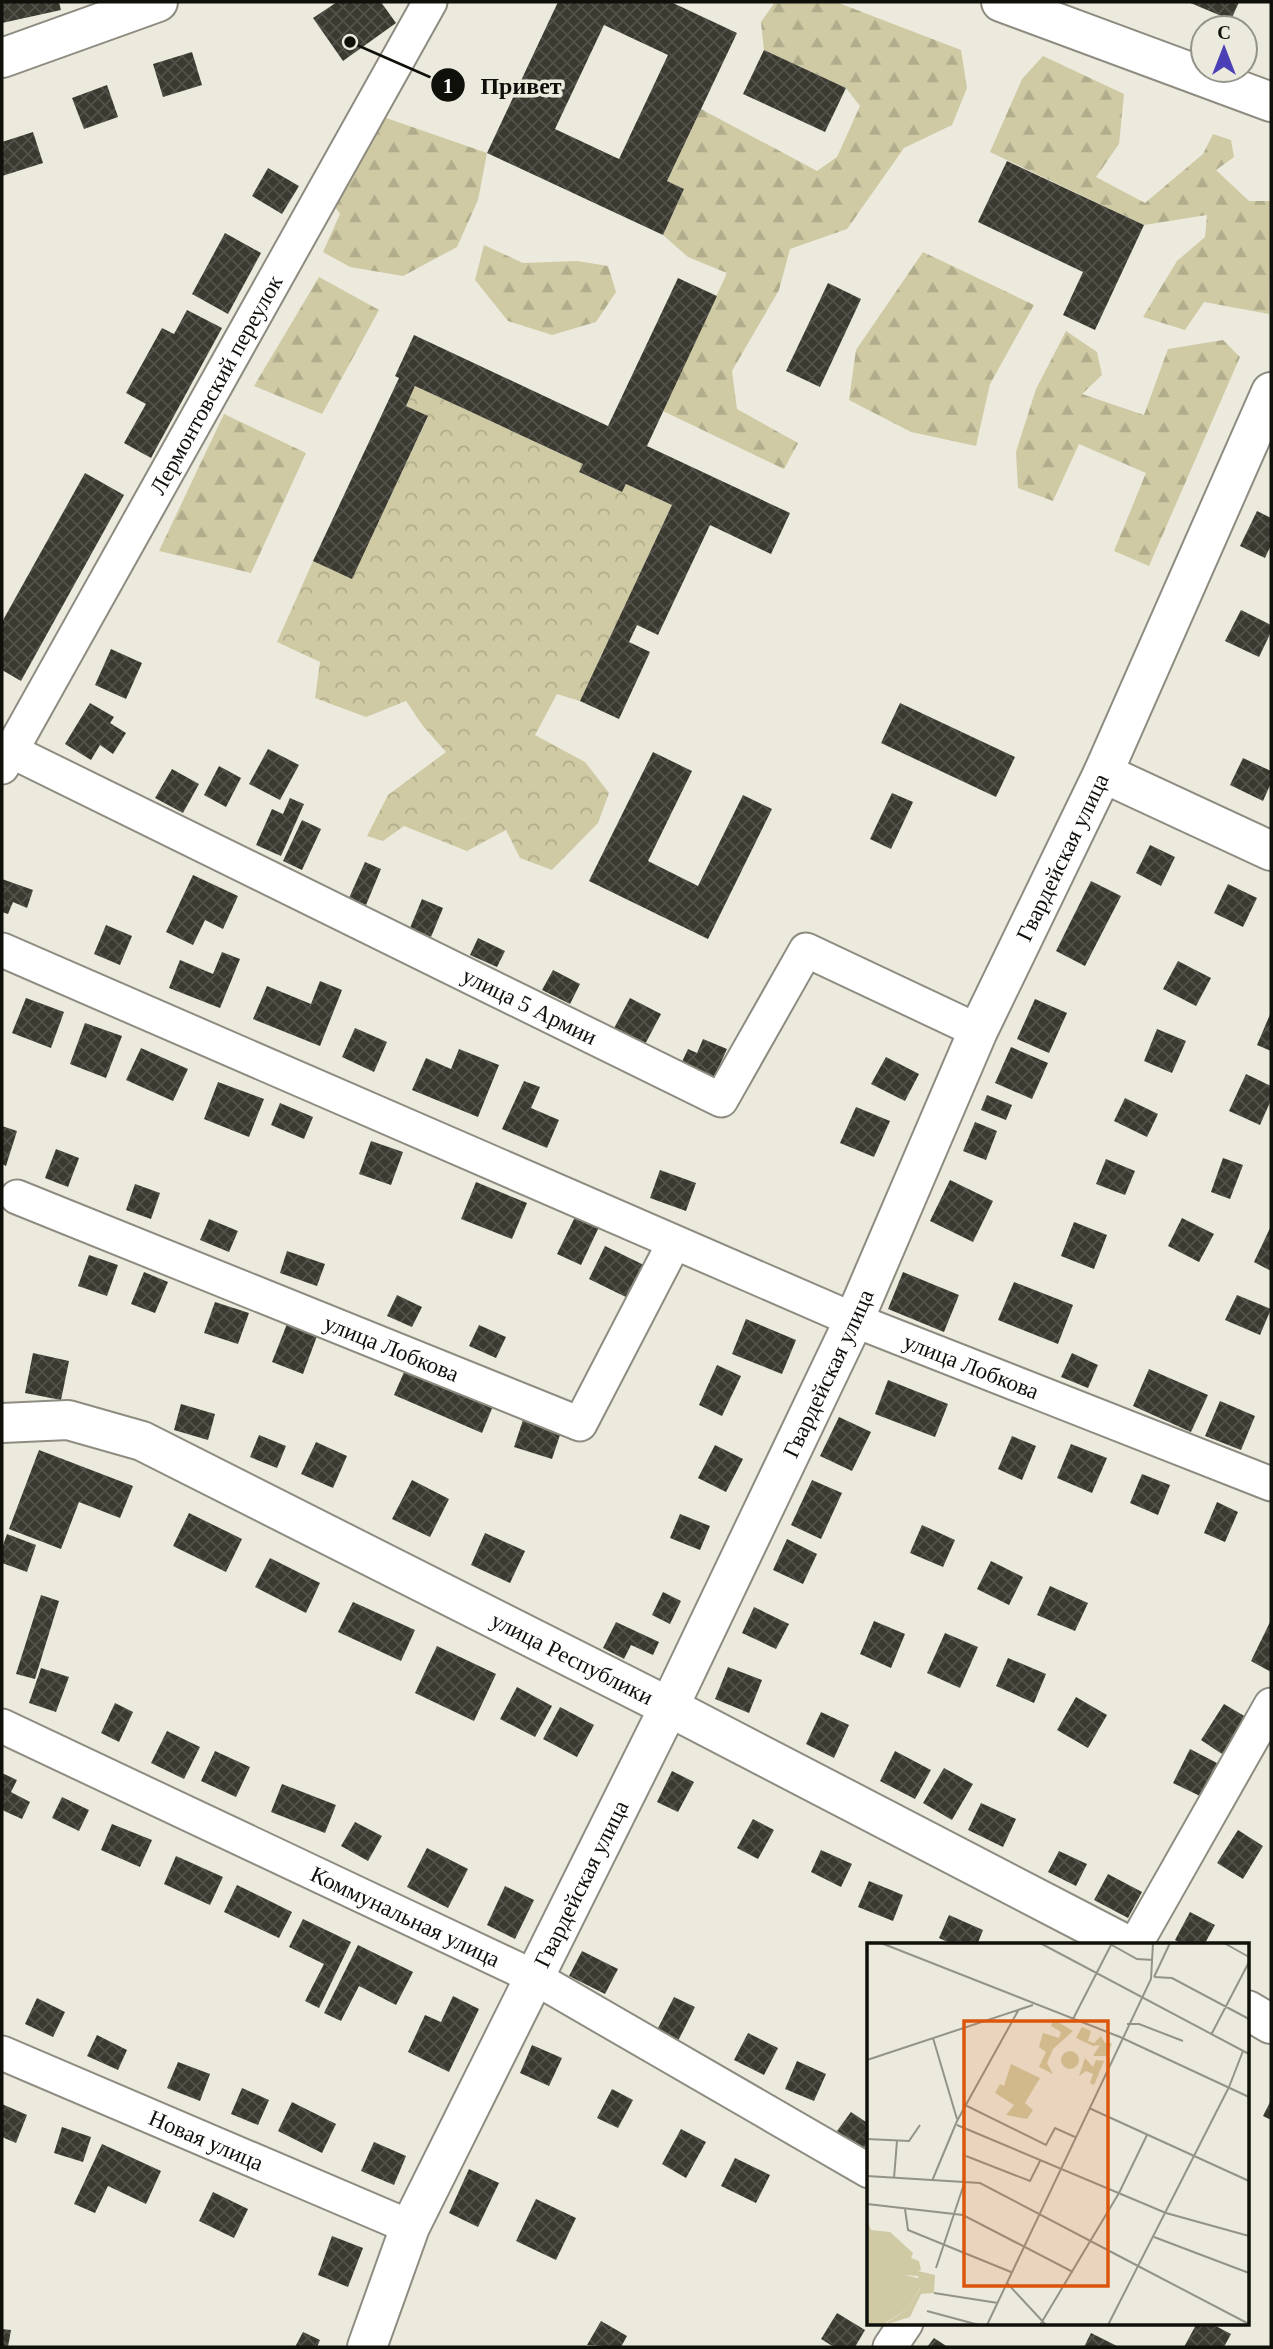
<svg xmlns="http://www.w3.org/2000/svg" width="1273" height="2349" font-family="Georgia,serif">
  <defs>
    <pattern id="forest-firs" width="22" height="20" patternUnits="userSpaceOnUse" patternTransform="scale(1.75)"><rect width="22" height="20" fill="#cfcaa3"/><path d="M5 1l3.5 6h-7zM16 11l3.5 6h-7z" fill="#b1ac8b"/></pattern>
    <pattern id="park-crowns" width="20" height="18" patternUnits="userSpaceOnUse" patternTransform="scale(1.75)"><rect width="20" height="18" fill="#cfcaa3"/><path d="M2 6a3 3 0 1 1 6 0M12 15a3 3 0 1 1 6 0" fill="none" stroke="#b1ac8b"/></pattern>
    <pattern id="building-cross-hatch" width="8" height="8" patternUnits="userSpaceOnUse" patternTransform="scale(1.75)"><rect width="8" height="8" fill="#3b3a30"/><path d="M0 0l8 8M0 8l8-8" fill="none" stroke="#54534b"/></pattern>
  </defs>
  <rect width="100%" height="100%" fill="#ebeadd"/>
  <g fill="url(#forest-firs)">
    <polygon points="775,2 836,2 961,50 967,88 952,125 904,148 847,229 790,249 779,290 732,371 737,409 798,443 784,469 663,411 727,273 688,257 663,235 684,189 667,181 701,109 817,171 837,157 860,106 846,88 764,50 761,22"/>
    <polygon points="1043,56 1124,94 1119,144 1096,177 1145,203 1203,154 1213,134 1231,140 1234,157 1216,170 1249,201 1271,201 1269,314 1204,302 1185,330 1143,317 1177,261 1205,237 1207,215 1144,225 990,152 1022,79"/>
    <polygon points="369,112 487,153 478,200 457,247 403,276 350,267 323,252 340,214 324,191"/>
    <polygon points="484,245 523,263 577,261 608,266 616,292 596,322 552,335 508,321 475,280"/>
    <polygon points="923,252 1034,305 990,384 976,446 911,432 849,400 856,350"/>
    <polygon points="319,277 379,310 322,414 254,386"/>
    <polygon points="1066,331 1097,352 1102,375 1082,394 1144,415 1168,349 1223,340 1240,357 1149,566 1114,551 1146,473 1079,444 1053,501 1018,488 1016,452 1036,389"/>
    <polygon points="224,414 306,453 251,573 159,551"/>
  </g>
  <polygon fill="url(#park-crowns)" points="415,386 583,464 580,473 622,492 626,484 672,505 580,701 557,694 535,735 585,762 609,793 598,823 552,870 520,858 506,830 467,851 404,826 383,841 367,836 388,795 446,752 423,726 406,701 366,717 315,698 320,662 277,642 313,561 352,578 428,417 406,406"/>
  <g fill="url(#building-cross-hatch)" fill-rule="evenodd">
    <polygon points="2,2 59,2 61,10 2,23"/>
    <polygon points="337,2 381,2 396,23 343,61 313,18"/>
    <path d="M558,2H671L737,33L667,181L684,189L663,235L487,153ZM604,25L668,55L619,159L555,129Z"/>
    <polygon points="1188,2 1239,2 1231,20"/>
    <polygon points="764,50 846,88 825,132 743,94"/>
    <polygon points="192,52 202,85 163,97 153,64"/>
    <polygon points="107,85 118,117 84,129 72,98"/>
    <polygon points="33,132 43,163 2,176 2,142"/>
    <polygon points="1007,161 1144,225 1095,330 1063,315 1083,272 978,222"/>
    <polygon points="268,168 299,186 282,214 252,196"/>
    <polygon points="225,233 261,253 228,314 192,294"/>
    <polygon points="678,278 717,296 647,446 790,513 771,554 710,525 658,635 637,625 629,642 650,652 619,719 580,701 672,505 626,484 622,492 579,472 583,464 415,386 406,406 428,416 352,579 313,561 399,378 395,376 414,335 608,426"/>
    <polygon points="828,283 861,299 820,387 786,371"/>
    <polygon points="187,310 222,328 151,458 124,443 146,404 126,393 162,328 174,334"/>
    <polygon points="85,473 124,495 21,681 2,670 2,622"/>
    <polygon points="1257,511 1271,518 1271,545 1265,558 1240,546"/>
    <polygon points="1241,610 1271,625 1271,632 1259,657 1225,641"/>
    <polygon points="111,649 142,663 126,699 95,685"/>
    <polygon points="90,703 114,717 110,723 126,733 113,754 100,745 91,760 65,744"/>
    <polygon points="900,703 1015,757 996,797 881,743"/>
    <polygon points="268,749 299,765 280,800 249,784"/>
    <polygon points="653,752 692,771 648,861 698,886 743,795 772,809 708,939 589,881"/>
    <polygon points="1243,758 1271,771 1271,783 1263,801 1230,785"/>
    <polygon points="219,766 241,778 226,807 204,795"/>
    <polygon points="172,769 199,784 183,813 155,798"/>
    <polygon points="892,793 913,802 891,849 870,839"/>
    <polygon points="290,798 304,804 281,856 256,845 272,809 283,814"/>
    <polygon points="302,820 321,829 302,870 283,861"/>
    <polygon points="1150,845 1175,857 1161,886 1136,873"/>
    <polygon points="365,862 381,869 366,905 349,898"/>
    <polygon points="193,875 238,896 223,929 205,920 193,945 166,932"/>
    <polygon points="2,879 33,890 27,908 13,902 8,914 2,912"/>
    <polygon points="1091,881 1121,896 1085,966 1056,951"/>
    <polygon points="1228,884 1257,898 1243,927 1214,913"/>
    <polygon points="422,899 443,908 431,937 410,928"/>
    <polygon points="106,925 132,936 120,965 94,954"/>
    <polygon points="478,938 505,951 497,967 470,955"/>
    <polygon points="222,952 240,959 220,1008 169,988 180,960 213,974"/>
    <polygon points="1178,961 1211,978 1196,1006 1163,989"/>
    <polygon points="553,970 580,984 570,1004 542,990"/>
    <polygon points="320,981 342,990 320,1046 253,1019 267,986 311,1004"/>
    <polygon points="26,998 64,1012 51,1048 12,1033"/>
    <polygon points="630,998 661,1014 642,1050 611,1034"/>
    <polygon points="1035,999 1067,1013 1049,1053 1017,1039"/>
    <polygon points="1271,1012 1271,1051 1257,1045"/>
    <polygon points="85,1023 122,1036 106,1078 70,1064"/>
    <polygon points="355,1028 387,1042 374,1072 342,1057"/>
    <polygon points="1157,1029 1186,1041 1172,1073 1144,1061"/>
    <polygon points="703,1039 727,1049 713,1080 680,1066 688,1049 697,1053"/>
    <polygon points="1011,1047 1048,1063 1032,1099 995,1083"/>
    <polygon points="141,1048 188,1069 173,1101 126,1080"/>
    <polygon points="459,1049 499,1065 478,1117 412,1090 426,1058 451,1069"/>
    <polygon points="886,1057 919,1074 905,1101 871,1084"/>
    <polygon points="1246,1074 1271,1086 1271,1100 1260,1125 1229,1111"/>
    <polygon points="524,1081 540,1087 531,1108 559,1120 547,1148 502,1129"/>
    <polygon points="218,1082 264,1099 249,1137 204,1119"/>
    <polygon points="987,1095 1012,1105 1006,1120 981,1110"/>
    <polygon points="1125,1098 1158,1114 1147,1137 1114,1121"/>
    <polygon points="280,1103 313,1117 304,1139 271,1125"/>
    <polygon points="856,1107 890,1121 874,1157 840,1143"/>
    <polygon points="975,1122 997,1131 986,1160 963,1151"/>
    <polygon points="2,1126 17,1131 6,1166 2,1164"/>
    <polygon points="371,1141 403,1152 391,1185 359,1174"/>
    <polygon points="56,1149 79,1158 68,1187 45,1178"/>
    <polygon points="1223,1158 1243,1165 1230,1199 1211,1192"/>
    <polygon points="1106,1159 1135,1171 1125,1195 1096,1184"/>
    <polygon points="660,1170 696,1183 686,1211 650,1198"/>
    <polygon points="950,1180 993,1201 973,1242 930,1221"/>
    <polygon points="476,1182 527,1203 512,1239 461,1219"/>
    <polygon points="135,1184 160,1193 151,1219 126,1210"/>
    <polygon points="576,1215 599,1227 581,1265 557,1254"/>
    <polygon points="1182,1218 1214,1234 1199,1262 1168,1246"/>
    <polygon points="209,1219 238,1231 229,1252 200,1240"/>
    <polygon points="1074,1222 1107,1235 1094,1269 1061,1256"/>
    <polygon points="1271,1226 1271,1271 1254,1262"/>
    <polygon points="605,1246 650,1268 634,1301 589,1279"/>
    <polygon points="287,1251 325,1264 317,1286 280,1273"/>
    <polygon points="89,1255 118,1265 107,1296 78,1286"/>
    <polygon points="144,1272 168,1282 155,1313 131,1304"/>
    <polygon points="903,1272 959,1295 944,1332 888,1309"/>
    <polygon points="1014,1282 1073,1305 1058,1344 998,1320"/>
    <polygon points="397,1295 422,1307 412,1327 387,1316"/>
    <polygon points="1237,1295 1271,1309 1260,1335 1225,1320"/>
    <polygon points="215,1302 249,1313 238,1344 204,1333"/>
    <polygon points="746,1319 796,1340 782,1374 732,1354"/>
    <polygon points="287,1324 317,1336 303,1374 272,1362"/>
    <polygon points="479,1325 506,1337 496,1358 469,1346"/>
    <polygon points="33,1353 69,1361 61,1400 25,1393"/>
    <polygon points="1072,1353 1098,1365 1088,1388 1061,1377"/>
    <polygon points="408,1363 495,1401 482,1433 394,1395"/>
    <polygon points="717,1365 741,1376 722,1416 699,1405"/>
    <polygon points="1149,1369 1208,1395 1191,1432 1133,1406"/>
    <polygon points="888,1380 948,1404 935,1437 875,1414"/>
    <polygon points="1220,1401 1255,1416 1241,1450 1205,1436"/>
    <polygon points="181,1404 215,1414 208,1440 174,1430"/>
    <polygon points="524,1417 562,1429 552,1459 514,1447"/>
    <polygon points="839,1417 871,1432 852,1471 820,1456"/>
    <polygon points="259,1435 286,1446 277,1468 250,1457"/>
    <polygon points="1012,1436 1036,1446 1022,1480 998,1469"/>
    <polygon points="316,1442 347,1456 333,1488 301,1474"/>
    <polygon points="1071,1444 1107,1458 1092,1493 1057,1478"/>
    <polygon points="715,1445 743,1459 726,1492 698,1478"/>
    <polygon points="39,1450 133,1486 120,1518 79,1502 61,1549 9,1529"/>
    <polygon points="1142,1474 1170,1485 1158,1515 1130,1503"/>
    <polygon points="412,1480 449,1499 430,1537 392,1519"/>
    <polygon points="812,1480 842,1493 821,1539 791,1525"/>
    <polygon points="1217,1502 1238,1512 1225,1542 1204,1533"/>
    <polygon points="189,1513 242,1539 226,1572 173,1546"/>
    <polygon points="680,1514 710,1526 700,1550 670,1538"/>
    <polygon points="922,1525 955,1540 943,1567 910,1553"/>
    <polygon points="485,1533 525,1551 510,1583 471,1565"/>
    <polygon points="7,1534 36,1545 27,1572 2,1563 2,1548"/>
    <polygon points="787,1539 817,1554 803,1584 773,1570"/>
    <polygon points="270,1558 320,1583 306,1613 255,1587"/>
    <polygon points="991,1561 1023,1577 1009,1605 977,1589"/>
    <polygon points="1050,1586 1088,1603 1075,1631 1037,1615"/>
    <polygon points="663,1592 681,1601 670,1624 652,1615"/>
    <polygon points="41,1595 59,1601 35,1679 16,1674"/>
    <polygon points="353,1602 415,1630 401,1661 338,1632"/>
    <polygon points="754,1607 789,1624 776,1649 742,1633"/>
    <polygon points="1271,1620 1271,1672 1251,1661"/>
    <polygon points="874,1621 905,1634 891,1668 860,1654"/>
    <polygon points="616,1622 659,1642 653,1655 631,1645 624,1659 603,1648"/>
    <polygon points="945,1633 978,1647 960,1688 927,1673"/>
    <polygon points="437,1646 496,1674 474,1721 415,1693"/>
    <polygon points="1008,1658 1046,1674 1034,1703 996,1686"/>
    <polygon points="728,1667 762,1680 749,1713 715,1699"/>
    <polygon points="41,1668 69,1677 56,1712 29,1703"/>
    <polygon points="517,1687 552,1706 535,1737 500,1719"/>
    <polygon points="1076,1697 1107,1715 1088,1748 1057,1730"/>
    <polygon points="115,1703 133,1712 119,1742 101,1733"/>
    <polygon points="1224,1704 1246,1717 1222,1754 1201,1740"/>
    <polygon points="560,1707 594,1725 577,1757 543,1739"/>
    <polygon points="821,1712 849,1725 834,1758 806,1744"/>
    <polygon points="167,1731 200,1747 184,1779 151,1763"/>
    <polygon points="1190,1749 1217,1763 1200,1796 1173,1783"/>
    <polygon points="215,1751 250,1767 236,1797 201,1781"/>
    <polygon points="895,1751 931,1770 915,1799 880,1781"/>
    <polygon points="944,1768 973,1784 952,1820 923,1803"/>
    <polygon points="672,1771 694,1782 678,1812 657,1802"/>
    <polygon points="2,1773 17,1780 11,1792 30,1802 22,1819 2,1810"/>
    <polygon points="282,1784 336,1805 325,1833 271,1812"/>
    <polygon points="62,1797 89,1810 79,1831 52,1818"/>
    <polygon points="981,1803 1016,1819 1003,1847 968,1830"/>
    <polygon points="753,1819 774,1830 758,1859 737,1848"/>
    <polygon points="355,1822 382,1836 368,1861 341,1846"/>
    <polygon points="112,1824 152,1840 140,1867 101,1850"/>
    <polygon points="1238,1830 1263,1846 1243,1879 1217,1863"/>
    <polygon points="427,1848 468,1869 448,1908 407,1887"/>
    <polygon points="821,1850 852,1864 841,1887 811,1872"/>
    <polygon points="1059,1851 1087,1864 1076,1886 1048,1872"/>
    <polygon points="176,1856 223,1877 210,1905 164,1884"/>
    <polygon points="1108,1874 1142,1892 1128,1918 1094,1900"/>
    <polygon points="869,1881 903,1895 893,1921 858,1907"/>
    <polygon points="237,1885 292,1912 279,1938 224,1912"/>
    <polygon points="505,1886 534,1900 515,1939 487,1925"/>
    <polygon points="1190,1912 1215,1925 1204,1945 1184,1945 1175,1940"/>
    <polygon points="949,1915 983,1930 977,1945 954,1945 939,1938"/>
    <polygon points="303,1919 351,1942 319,2008 305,2001 324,1964 289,1947"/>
    <polygon points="358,1945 413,1972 396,2005 359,1986 341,2021 324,2013"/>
    <polygon points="582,1951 618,1969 605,1994 569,1976"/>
    <polygon points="453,1996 479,2009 449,2072 408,2052 425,2015 441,2022"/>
    <polygon points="674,1997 695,2007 677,2043 656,2032"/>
    <polygon points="37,1998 65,2012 53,2037 25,2024"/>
    <polygon points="748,2033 778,2048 764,2075 734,2060"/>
    <polygon points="97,2035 127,2050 118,2070 87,2056"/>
    <polygon points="532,2045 562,2058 549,2086 520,2073"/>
    <polygon points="797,2061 826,2074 814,2101 785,2089"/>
    <polygon points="178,2062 210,2074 200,2101 167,2088"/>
    <polygon points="242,2088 269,2100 258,2125 231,2114"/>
    <polygon points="612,2089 633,2100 618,2128 597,2118"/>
    <polygon points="1271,2100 1271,2120 1263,2116"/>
    <polygon points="292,2102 336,2124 322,2153 278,2131"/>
    <polygon points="2,2104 27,2115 16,2143 2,2137"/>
    <polygon points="851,2112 869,2124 869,2141 863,2149 837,2131"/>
    <polygon points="62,2127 91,2137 83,2162 54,2153"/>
    <polygon points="681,2129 706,2142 686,2178 662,2164"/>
    <polygon points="374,2142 406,2156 394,2185 361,2171"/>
    <polygon points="102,2144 161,2171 146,2204 108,2186 95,2213 74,2204"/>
    <polygon points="735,2158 770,2175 756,2203 721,2186"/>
    <polygon points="469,2169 499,2183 478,2227 449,2213"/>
    <polygon points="213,2192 248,2209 234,2238 199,2221"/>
    <polygon points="536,2199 576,2218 556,2260 516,2241"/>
    <polygon points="332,2236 363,2248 348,2287 318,2275"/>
    <polygon points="837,2313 865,2330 855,2347 834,2347 821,2339"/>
    <polygon points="601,2321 627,2336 621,2347 587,2345"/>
    <polygon points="1197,2323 1210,2323 1231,2334 1224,2347 1184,2347"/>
    <polygon points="2,2329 11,2330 8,2347 2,2347"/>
    <polygon points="303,2332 320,2340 317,2347 295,2347"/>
    <polygon points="1091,2333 1119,2347 1084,2347"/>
    <polygon points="934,2338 948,2347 927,2347"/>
  </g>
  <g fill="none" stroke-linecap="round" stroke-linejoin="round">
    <g stroke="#8e8c81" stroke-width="37">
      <g id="minor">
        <path id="s1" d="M11,751L721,1100L806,950L978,1031"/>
        <path id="s2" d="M2,767L430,2"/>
        <path id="s3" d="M2,950L854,1320L1271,1484"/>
        <path id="s4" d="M17,1197L580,1424L674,1243"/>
        <path id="s5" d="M2,1726L532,1976L869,2171"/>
        <polyline points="1135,1945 1271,1705"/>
        <path id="s6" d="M2,2053L410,2227"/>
        <polyline points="890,2347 906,2323"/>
      </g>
    </g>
    <g stroke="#8e8c81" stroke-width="42">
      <g id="major">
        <polyline points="1001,2 1271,102"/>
        <polyline points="2,58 158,2"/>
        <polyline points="1103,773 1271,851"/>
        <path id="s7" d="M2,1423L68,1420L142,1441L669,1707L1127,1945"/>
        <polyline points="1247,2010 1271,2024"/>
        <path id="s8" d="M367,2347L410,2227L669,1707L854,1320L978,1031L1103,773L1271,392"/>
      </g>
    </g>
    <use href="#minor" stroke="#fff" stroke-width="33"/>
    <use href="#major" stroke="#fff" stroke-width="38"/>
  </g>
  <g text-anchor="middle" stroke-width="7" stroke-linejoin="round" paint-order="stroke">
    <g font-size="23" fill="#10100b" stroke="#ebeadd">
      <text dy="8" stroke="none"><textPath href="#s2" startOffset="438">Лермонтовский переулок</textPath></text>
      <text dy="8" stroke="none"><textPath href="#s8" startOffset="1645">Гвардейская улица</textPath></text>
      <text dy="8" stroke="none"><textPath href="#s1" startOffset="578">улица 5 Армии</textPath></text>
      <text dy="8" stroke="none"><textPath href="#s4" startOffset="404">улица Лобкова</textPath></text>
      <text dy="8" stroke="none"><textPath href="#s3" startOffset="1055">улица Лобкова</textPath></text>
      <text dy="8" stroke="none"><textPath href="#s8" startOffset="1078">Гвардейская улица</textPath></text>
      <text dy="8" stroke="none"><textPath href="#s7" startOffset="625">улица Республики</textPath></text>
      <text dy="8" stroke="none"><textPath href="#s8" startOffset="511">Гвардейская улица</textPath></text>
      <text dy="8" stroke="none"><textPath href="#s5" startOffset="446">Коммунальная улица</textPath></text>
      <text dy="8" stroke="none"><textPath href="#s6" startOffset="222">Новая улица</textPath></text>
    </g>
  </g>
  <g transform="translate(867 1943)">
    <rect width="382" height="382" fill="#ebeadd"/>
    <path d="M186,76L206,88L186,106L180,120L186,131L172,124L179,109L172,104L176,90L192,95L194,89L184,83ZM215,84L224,88L221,98L227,100L234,93L238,100H245L241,113H226L233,102L226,103L209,95ZM194 117a9 9 0 1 1 18 0a9 9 0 1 1-18 0ZM218,115L226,124L229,117L237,118L227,142L223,140L226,131L219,128L212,133ZM47,327L68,332L67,350L54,351L43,374L17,382L41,365L53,346L51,333L37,332Z" fill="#cfcaa3"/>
    <path d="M0,277L4,287L23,289L46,310L44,315L52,318L54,327L38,332L58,337L41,365L17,381H0Z" fill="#cfcaa3"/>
    <path d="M144,121L173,135L158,160L166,167L160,176L139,172L147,162L128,150L133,141L137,143Z" fill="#cfcaa3"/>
    <path fill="none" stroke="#939389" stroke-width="2" d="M14,0L253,94L382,154M173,0L382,111M357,0L382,14M243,1L270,16L286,17M287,34L305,35L382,76M287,34L303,0M206,76L244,2M260,81H272L316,98M344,92L382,19M66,95L90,176M0,117L166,62M362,144L376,108M98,162L179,202L188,185L208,194M222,165L382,238M90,182L299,270L382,293M0,196L42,198L53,182M99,213L163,238L173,218M0,233L113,240L271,323M27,235L30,198M65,238L90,178L152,66M0,261L96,272L206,329M38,266L41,287L144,329M287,294L382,330M271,323L382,381M69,325L98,238M140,340L179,382M67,350L131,360M60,368L112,382M120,382L284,36L286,0M173,382L252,250L280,192M241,382L362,144"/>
    <path fill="#dd550c" fill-opacity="0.15" stroke="#dd550c" stroke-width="3.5" d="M97,78H241V343H97Z"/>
    <rect width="382" height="382" fill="none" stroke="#10100b" stroke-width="3.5"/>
  </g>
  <path fill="none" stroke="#10100b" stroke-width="2.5" d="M350 42L448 85"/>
  <g fill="#10100b" stroke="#ebeadd" stroke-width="2.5">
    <circle cx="350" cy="42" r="7"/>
    <circle cx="448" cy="85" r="18"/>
  </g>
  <g font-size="21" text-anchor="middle" font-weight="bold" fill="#fff">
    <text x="448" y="93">1</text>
  </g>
  <g font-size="24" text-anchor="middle" font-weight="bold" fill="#10100b" stroke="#ebeadd" stroke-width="7" stroke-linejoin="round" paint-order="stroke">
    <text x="521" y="94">Привет</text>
  </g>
  <rect width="1273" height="2349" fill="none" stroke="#10100b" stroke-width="7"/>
  <g transform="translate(1224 49)"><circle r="33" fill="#ebeadd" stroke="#939389" stroke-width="2"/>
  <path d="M0-5L12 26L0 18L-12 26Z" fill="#4b3fb6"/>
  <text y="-10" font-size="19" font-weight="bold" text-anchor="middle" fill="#10100b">С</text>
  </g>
</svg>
